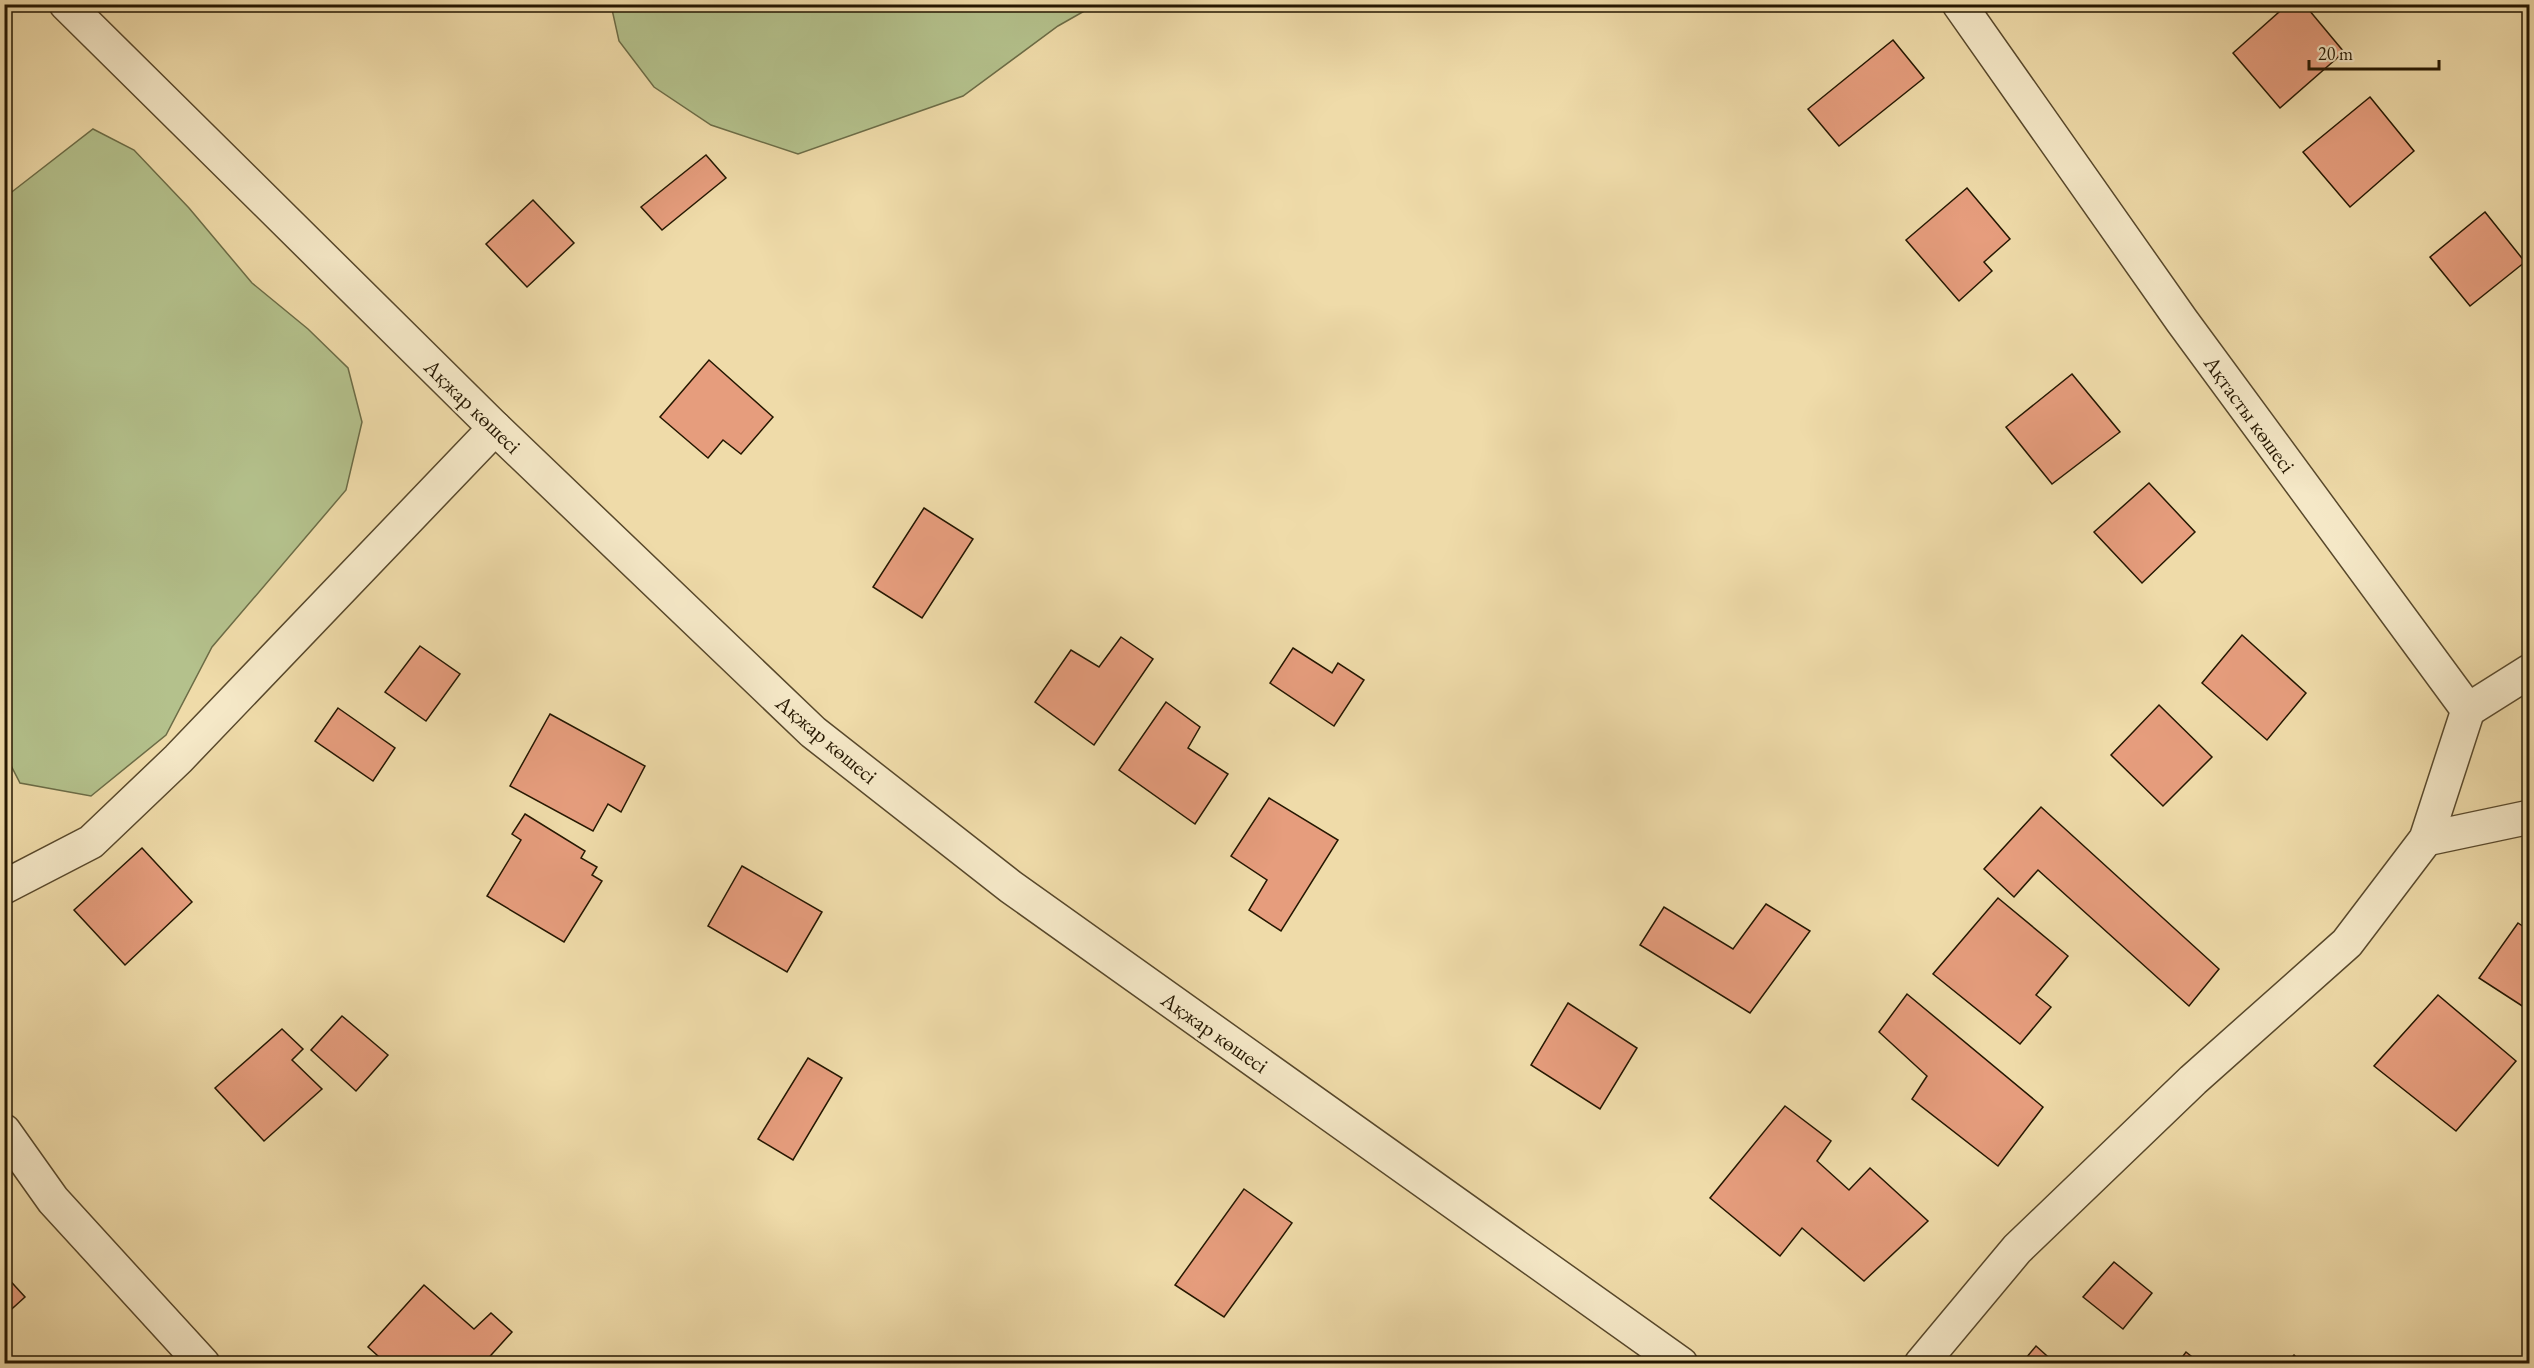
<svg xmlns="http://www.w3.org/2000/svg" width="2534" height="1368" font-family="'EB Garamond',serif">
  <rect width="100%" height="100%" fill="#efdba9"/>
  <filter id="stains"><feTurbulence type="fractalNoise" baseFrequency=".00333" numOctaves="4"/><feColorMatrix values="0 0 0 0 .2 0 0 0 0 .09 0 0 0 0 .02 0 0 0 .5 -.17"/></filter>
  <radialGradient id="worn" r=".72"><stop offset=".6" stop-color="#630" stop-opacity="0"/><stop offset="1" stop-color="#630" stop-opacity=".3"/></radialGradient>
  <g fill="#b4c18c" stroke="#6c6c46" stroke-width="1.5">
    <polygon points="611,5 611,4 1095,5 1058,26 963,96 798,154 711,125 654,87 619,41"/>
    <polygon points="93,129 134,150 189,208 252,283 308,329 348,368 362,422 346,490 212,647 166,735 91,796 20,783 5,754 4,198"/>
  </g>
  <g fill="#e69d7d" stroke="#251701" stroke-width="1.5">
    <polygon points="2288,4 2304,4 2344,52 2280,108 2233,53"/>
    <polygon points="1893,40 1924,78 1839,146 1808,109"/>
    <polygon points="2370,97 2414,151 2350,207 2303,152"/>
    <polygon points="706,155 726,178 662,230 641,207"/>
    <polygon points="1967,188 2010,239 1984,262 1992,271 1959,301 1906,240"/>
    <polygon points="533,200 574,243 527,287 486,244"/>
    <polygon points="2485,212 2525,262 2470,306 2430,257"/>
    <polygon points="709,360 773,417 741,454 723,440 708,458 660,417"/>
    <polygon points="2072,374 2120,432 2052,484 2006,427"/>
    <polygon points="2149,483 2195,532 2142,583 2094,532"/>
    <polygon points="924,508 973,539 922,618 873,587"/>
    <polygon points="2242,635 2306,693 2267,740 2202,683"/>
    <polygon points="1121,637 1153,659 1094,745 1035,702 1071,650 1099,667"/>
    <polygon points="420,646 460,674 426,721 385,692"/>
    <polygon points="1293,648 1332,673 1338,663 1364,680 1334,726 1270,683"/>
    <polygon points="1166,702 1200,727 1188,748 1228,774 1195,824 1119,770"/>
    <polygon points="2159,705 2212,757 2163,806 2111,755"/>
    <polygon points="338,708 395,748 373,781 315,741"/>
    <polygon points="550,714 645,766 621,812 608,804 593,831 510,786"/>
    <polygon points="1269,798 1338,840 1281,931 1249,910 1267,880 1231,856"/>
    <polygon points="2041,807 2219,969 2189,1006 2038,870 2014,897 1984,869"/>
    <polygon points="525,814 585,851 581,858 597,867 592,875 602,881 564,942 487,896 521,840 512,834"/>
    <polygon points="142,848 192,902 125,965 74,910"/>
    <polygon points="742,866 822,912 787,972 708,926"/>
    <polygon points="1998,898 2068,956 2036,995 2051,1007 2020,1044 1933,974"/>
    <polygon points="1766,904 1810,931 1750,1013 1640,945 1664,907 1733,949"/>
    <polygon points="2518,923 2530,931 2530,1011 2479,978"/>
    <polygon points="1907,994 2043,1107 1998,1166 1912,1099 1927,1076 1879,1032"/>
    <polygon points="2438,995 2516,1061 2456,1131 2374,1066"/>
    <polygon points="1568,1003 1637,1048 1600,1109 1531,1065"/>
    <polygon points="342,1016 388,1055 356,1091 311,1050"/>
    <polygon points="282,1029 303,1049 292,1060 322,1089 264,1141 215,1088"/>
    <polygon points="808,1058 842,1078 793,1160 758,1139"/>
    <polygon points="1785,1106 1831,1141 1817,1161 1849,1190 1870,1168 1928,1221 1864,1281 1802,1228 1780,1256 1710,1198"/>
    <polygon points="1244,1189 1292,1223 1224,1317 1175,1285"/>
    <polygon points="2114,1262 2152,1293 2123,1329 2083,1297"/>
    <polygon points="4,1274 25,1297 4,1316"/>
    <polygon points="424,1285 474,1329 491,1313 512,1332 483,1364 387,1364 368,1347"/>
    <polygon points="2036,1346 2056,1364 2021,1364"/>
    <polygon points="2186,1352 2201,1364 2177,1364"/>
    <polygon points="2294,1355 2303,1364 2286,1364"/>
  </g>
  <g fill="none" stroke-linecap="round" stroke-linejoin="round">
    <g stroke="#58482b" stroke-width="36">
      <g id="minor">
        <polyline points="66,4 495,428 813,732 1011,887 1681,1364"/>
        <polyline points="2468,710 2530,671"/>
        <polyline points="2426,839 2530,817"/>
        <polyline points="4,887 91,842 178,759 495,428"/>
        <polyline points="4,1131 53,1200 203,1364"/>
        <polyline points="1921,1364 2017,1249 2193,1080 2347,943 2426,839 2468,710 2182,321 1959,4"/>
      </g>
    </g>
    <use href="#minor" stroke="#f5e8c7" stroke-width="33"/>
  </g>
  <g text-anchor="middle" stroke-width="5" stroke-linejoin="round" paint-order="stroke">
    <g font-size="22" fill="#251701" stroke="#f5e8c7">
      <text transform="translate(473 406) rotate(44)" y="8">Ақжар көшесі</text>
      <text transform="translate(2250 414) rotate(54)" y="8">Ақтасты көшесі</text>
      <text transform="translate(827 739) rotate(40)" y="8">Ақжар көшесі</text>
      <text transform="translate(1215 1032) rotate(35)" y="8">Ақжар көшесі</text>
    </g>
  </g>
  <rect width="2534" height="1368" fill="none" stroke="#efdba9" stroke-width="24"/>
  <rect x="6" y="6" width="2522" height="1356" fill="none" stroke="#251701" stroke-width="3"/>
  <rect x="12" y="12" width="2510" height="1344" fill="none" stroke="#251701" stroke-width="1.5"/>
  <path d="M2309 60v9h130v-9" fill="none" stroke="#251701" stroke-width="3"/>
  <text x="2318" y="60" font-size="18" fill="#251701" stroke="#f5e8c7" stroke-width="4.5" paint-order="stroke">20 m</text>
  <rect width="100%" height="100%" filter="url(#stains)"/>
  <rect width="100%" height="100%" fill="url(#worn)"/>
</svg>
